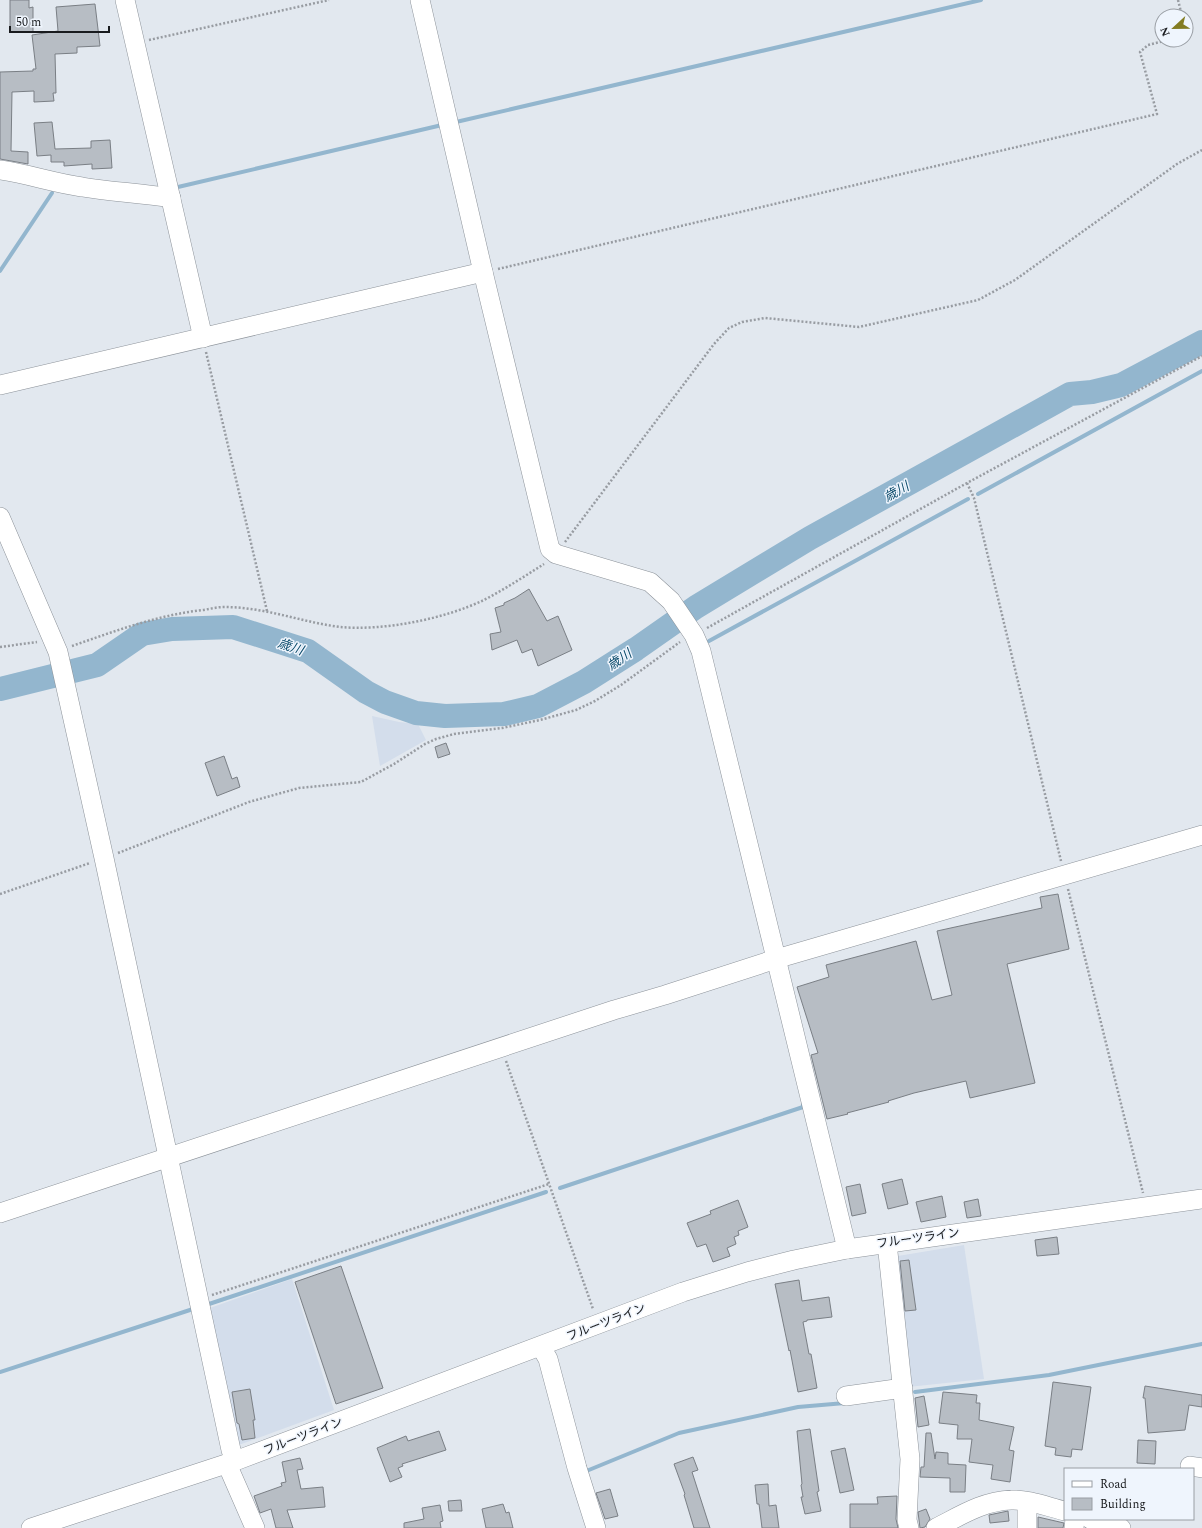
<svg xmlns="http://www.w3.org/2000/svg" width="1202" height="1528" font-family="Spectral,'Noto Sans JP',serif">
  <rect width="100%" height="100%" fill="#e2e8ef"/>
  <g fill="#d3ddeb">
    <polygon points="372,716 399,722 418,724 426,740 380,766"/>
    <polygon points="964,1245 984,1379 908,1387 892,1257"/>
    <polygon points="292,1279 334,1410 236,1446 207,1309"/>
  </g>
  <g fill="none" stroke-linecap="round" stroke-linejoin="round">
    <g stroke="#93b6ce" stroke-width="4">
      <polyline points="456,122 981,0"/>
      <polyline points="178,187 442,125"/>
      <polyline points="0,271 52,193"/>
      <polyline points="978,494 1202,371"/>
      <polyline points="709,641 968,499"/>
      <polyline points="560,1188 803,1107 803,1104"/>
      <polyline points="209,1304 546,1192"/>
      <polyline points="0,1372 193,1309"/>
      <polyline points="915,1392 1049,1375 1202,1344"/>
      <polyline points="584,1472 679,1433 798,1407 845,1403"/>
    </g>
    <polyline stroke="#93b6ce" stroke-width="24" points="0,689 97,665 142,634 172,629 233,627 308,651 366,692 385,702 416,713 445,716 504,714 538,706 584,682 636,649 696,607 810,538 1070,394 1092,392 1121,385 1202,342"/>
  </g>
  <g fill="#b7bdc4" stroke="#7a7f85">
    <polygon points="10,0 29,0 29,8 33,7 33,32 10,32"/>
    <polygon points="95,4 100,46 77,47 77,53 55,54 56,93 53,93 54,101 34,102 34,91 12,92 11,151 28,152 28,164 0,159 0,72 33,71 33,69 36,69 32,35 58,31 56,7"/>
    <polygon points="52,122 55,149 91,148 91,141 110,140 112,168 92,169 92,164 64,166 64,162 51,162 51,155 37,156 34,123"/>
    <polygon points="529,589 547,621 558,616 572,650 538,666 532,649 522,653 517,640 492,650 490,634 501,632 495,608 504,605 504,603 515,598"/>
    <polygon points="446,743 450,754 438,758 435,747"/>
    <polygon points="224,756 232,779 237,777 240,787 217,796 205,763"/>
    <polygon points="1058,894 1069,949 1007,964 1035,1083 970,1098 966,1081 914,1093 888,1101 889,1102 847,1113 848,1114 827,1119 811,1055 818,1053 797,987 829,977 826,965 916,941 932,1000 952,995 937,931 1042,908 1040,897"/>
    <polygon points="902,1179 908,1204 888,1209 882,1184"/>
    <polygon points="860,1184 866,1213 852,1216 846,1187"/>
    <polygon points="942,1196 946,1217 921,1222 916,1202"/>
    <polygon points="978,1199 981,1216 967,1218 964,1202"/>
    <polygon points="738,1200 748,1227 738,1231 739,1235 734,1237 736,1244 727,1248 730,1256 713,1262 706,1244 697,1247 687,1223 711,1214 710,1211"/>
    <polygon points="1057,1237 1059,1254 1037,1256 1035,1240"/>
    <polygon points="909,1260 916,1310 905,1311 900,1261"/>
    <polygon points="341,1266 383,1388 336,1404 295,1282"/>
    <polygon points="799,1280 802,1301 829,1297 832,1317 807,1320 807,1321 803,1322 809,1354 811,1354 817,1388 798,1392 790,1350 789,1351 775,1284"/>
    <polygon points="1053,1382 1091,1387 1082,1450 1072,1449 1071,1457 1055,1455 1056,1448 1045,1446"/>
    <polygon points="1145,1386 1202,1395 1202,1407 1189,1405 1185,1430 1148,1433 1145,1398 1143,1398"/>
    <polygon points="250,1389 255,1420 253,1420 255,1438 242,1440 239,1424 237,1423 232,1392"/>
    <polygon points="943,1392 977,1395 976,1403 980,1403 979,1420 1014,1427 1009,1450 1014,1451 1010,1482 991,1479 993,1465 969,1462 972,1439 957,1439 958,1425 939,1423"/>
    <polygon points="924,1396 929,1425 918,1427 915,1398"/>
    <polygon points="810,1429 819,1491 817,1492 821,1511 805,1514 801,1497 803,1497 801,1485 802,1484 797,1431"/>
    <polygon points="439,1431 446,1450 402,1464 403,1466 398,1468 402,1477 390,1482 377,1448 406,1436 408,1441"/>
    <polygon points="926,1433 931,1433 935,1459 936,1452 948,1453 948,1464 966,1465 965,1492 950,1492 950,1478 920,1477 921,1467 924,1467"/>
    <polygon points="1138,1440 1156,1441 1155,1464 1137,1463"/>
    <polygon points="845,1448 854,1490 840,1493 831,1451"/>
    <polygon points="693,1457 698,1470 692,1472 710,1528 694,1528 684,1495 685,1494 674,1464"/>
    <polygon points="300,1458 303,1469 297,1470 301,1489 323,1487 325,1507 287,1510 293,1528 276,1528 271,1509 260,1513 254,1496 282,1486 281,1483 286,1482 282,1462"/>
    <polygon points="768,1484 769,1506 776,1505 779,1528 762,1528 759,1504 757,1504 755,1485"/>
    <polygon points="610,1489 618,1516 605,1519 596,1493"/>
    <polygon points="897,1496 896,1519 898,1528 850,1528 850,1504 878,1504 877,1497"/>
    <polygon points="461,1500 462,1511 449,1511 448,1501"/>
    <polygon points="503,1504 506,1513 509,1512 513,1528 486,1528 482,1509"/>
    <polygon points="440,1505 443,1521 440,1522 441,1528 404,1528 404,1523 424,1519 422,1508"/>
    <polygon points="926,1509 930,1519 925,1527 920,1528 918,1512"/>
    <polygon points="1008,1511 1009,1521 990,1523 989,1515"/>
    <polygon points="1038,1517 1064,1523 1063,1528 1038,1528"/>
  </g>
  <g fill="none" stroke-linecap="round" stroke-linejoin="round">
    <g stroke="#8d939a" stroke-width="20">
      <g id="minor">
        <polyline points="125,0 203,338"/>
        <polyline points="420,0 483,272 550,549 556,554 650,582 671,601 694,635 701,651 847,1249"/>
        <path d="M0,170C28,174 54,183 82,187C111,192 141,193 171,198"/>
        <polyline points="0,385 483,272"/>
        <polyline points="0,517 58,652 104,858 231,1450 235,1461"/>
        <polyline points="0,1213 614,1010 665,995 776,959 1202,835"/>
        <polyline points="887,1243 910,1459 907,1520 909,1528"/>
        <polyline points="541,1347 548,1359 577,1468 596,1528"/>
        <polyline points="846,1396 903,1388"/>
        <polyline points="227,1464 255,1528"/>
        <polyline points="1190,1466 1202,1468"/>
        <polyline points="1027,1502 1027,1528"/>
        <polyline points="1090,1519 1121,1528"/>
        <polyline points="31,1528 235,1461 683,1292 747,1272 794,1260 847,1249 1202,1199"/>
        <path d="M936,1528C960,1516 983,1501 1011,1500C1028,1499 1048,1507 1065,1511"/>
        <polyline points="1074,1528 1075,1519"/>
      </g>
    </g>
    <g stroke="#989ca2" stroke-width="2.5" stroke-dasharray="2 2" stroke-linecap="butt">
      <polyline points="1178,0 1182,16"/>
      <polyline points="149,40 329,0"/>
      <polyline points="498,269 1157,114 1140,52 1148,45 1168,40"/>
      <polyline points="206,352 267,611"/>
      <polyline points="967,483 974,498 1061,861"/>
      <polyline points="565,542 714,344 729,328 742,322 765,318 859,327 978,300 1015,280 1177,164 1202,150"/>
      <polyline points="707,628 967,483 1202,356"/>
      <path d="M72,646C115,631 158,615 203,610C210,609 217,607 224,607C265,607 301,622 340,627C384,631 444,619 484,600C505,589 525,576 544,564"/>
      <polyline points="0,647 37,642"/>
      <polyline points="118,853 249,802 299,788 361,782 394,764 425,744 436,739 454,734 502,728 540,720 576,710 595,701 621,685 680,642"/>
      <polyline points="1068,889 1143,1193"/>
      <polyline points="0,894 90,863"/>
      <polyline points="506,1061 593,1309"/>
      <polyline points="212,1295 549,1184"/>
    </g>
    <use href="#minor" stroke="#fff" stroke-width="19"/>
  </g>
  <g text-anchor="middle" stroke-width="3" stroke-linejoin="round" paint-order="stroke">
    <g font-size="12" fill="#191b1e" stroke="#eff5fd">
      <text transform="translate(918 1238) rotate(-8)" y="4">フルーツライン</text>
      <text transform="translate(606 1322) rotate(-21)" y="4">フルーツライン</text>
      <text transform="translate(303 1436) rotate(-21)" y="4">フルーツライン</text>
    </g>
    <g font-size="13" font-style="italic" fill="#0a4a6a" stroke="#eff5fd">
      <text transform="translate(896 491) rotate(-29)" y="5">歳川</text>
      <text transform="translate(291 646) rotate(19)" y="5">歳川</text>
      <text transform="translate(619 659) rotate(-34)" y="5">歳川</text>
    </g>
  </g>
  <rect x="1064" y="1468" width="130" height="52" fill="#eff5fd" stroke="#999ea4"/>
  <rect x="1072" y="1481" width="20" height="6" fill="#ffffff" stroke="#999ea4"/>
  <text x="1100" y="1488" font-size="12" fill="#191b1e">Road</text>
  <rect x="1072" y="1498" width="20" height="12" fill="#b7bdc4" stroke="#999ea4"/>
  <text x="1100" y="1508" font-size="12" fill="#191b1e">Building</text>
  <g transform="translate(1174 28) rotate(248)"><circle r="19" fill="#eff5fd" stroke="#999ea4"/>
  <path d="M0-3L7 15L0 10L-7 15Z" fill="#837c22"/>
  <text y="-6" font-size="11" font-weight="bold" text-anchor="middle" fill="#191b1e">N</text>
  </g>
  <path d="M10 26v6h99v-6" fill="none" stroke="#191b1e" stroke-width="2"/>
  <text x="16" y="26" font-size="12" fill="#191b1e" stroke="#eff5fd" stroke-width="3" paint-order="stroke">50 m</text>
</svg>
